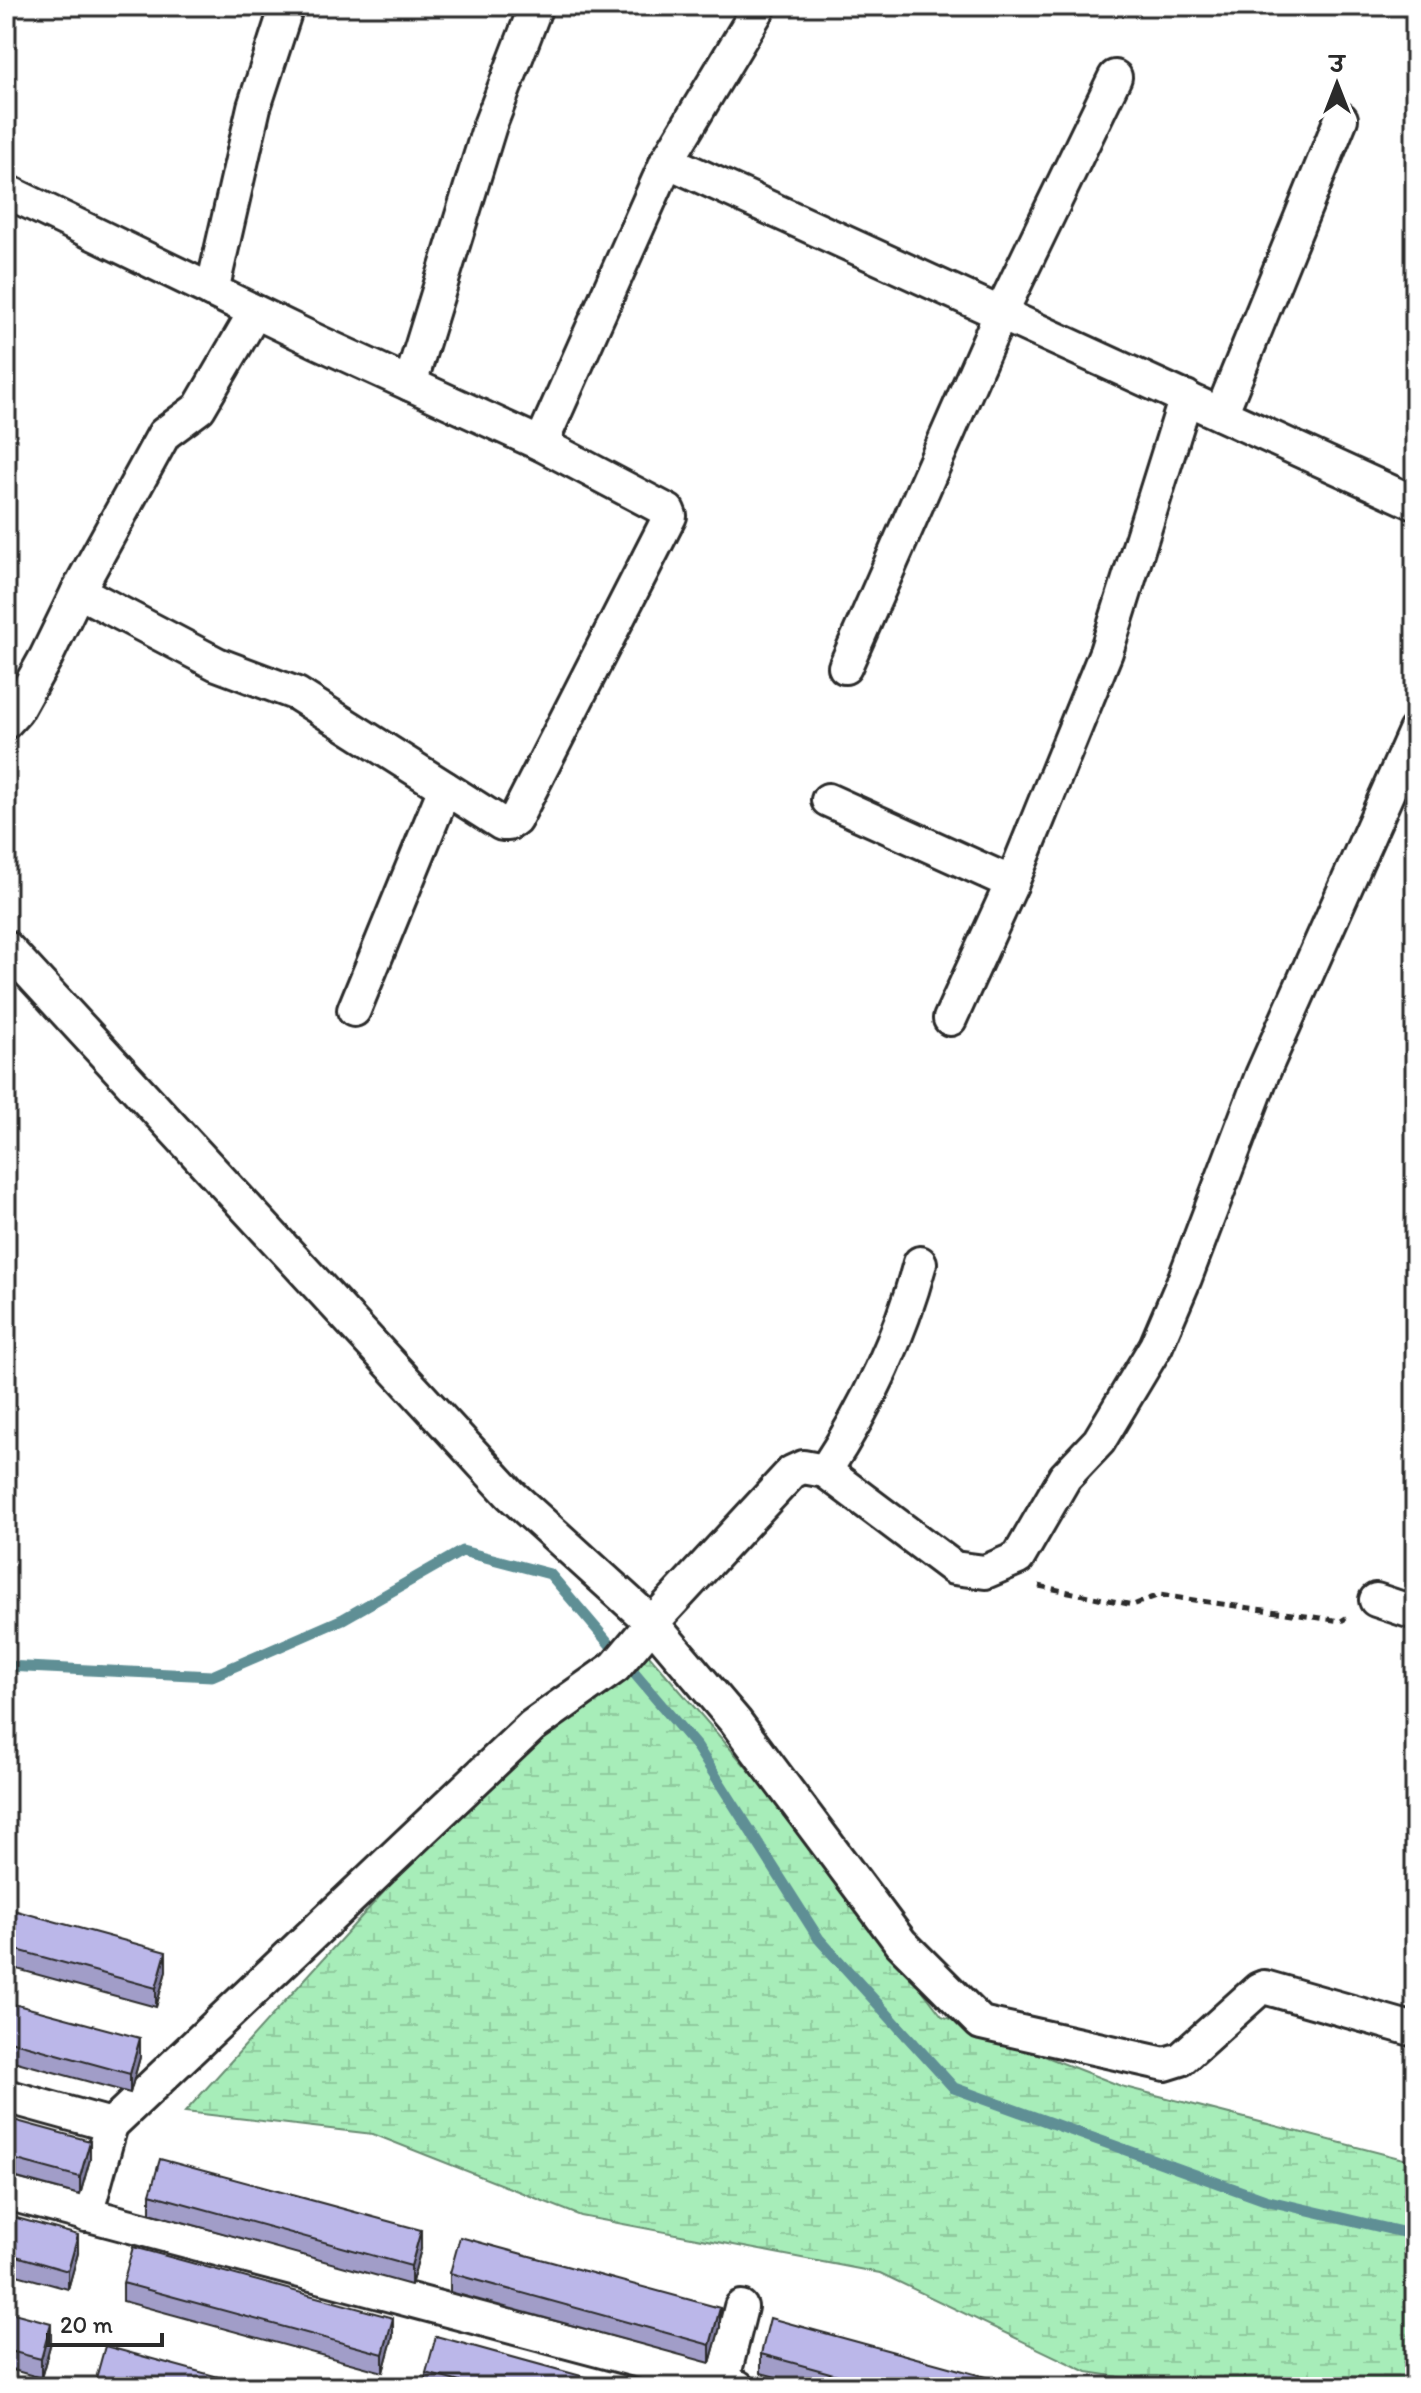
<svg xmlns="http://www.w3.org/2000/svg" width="1421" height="2393" font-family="Itim,'Playpen Sans Deva',sans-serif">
  <defs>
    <pattern id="wetland-marsh" width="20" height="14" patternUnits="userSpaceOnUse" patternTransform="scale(2)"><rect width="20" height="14" fill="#a7edb9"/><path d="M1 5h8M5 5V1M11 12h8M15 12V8" fill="none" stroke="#90cb9f"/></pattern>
  </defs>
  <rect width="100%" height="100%" fill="#fff"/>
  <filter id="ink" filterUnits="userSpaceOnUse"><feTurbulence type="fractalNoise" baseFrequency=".0125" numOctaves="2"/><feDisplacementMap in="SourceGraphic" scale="16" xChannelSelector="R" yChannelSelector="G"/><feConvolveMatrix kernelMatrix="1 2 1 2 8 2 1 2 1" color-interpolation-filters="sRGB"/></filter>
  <g filter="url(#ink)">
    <polygon fill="url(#wetland-marsh)" stroke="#698c72" stroke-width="2" points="649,1655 787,1814 942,2016 1121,2086 1415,2162 1415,2387 1185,2387 1087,2372 880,2273 581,2216 373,2134 185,2112 399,1875 553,1728"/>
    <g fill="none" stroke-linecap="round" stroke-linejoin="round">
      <polyline stroke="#5f8f95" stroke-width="11" points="6,1666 212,1676 343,1619 462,1551 550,1574 697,1747 819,1939 954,2088 1265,2200 1415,2235"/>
      <g stroke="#2b2b2b" stroke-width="38">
        <g id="street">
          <polyline points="667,161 1415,503"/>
          <polyline points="6,191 318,342 541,444 668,511 670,516 515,820 508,824 502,824 297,694 217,664 78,591"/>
          <polyline points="212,291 254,107 287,6"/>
          <polyline points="410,384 490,125 536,6"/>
          <polyline points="1221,414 1341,119"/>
          <polyline points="541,444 667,161 760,6"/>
          <polyline points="845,667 1000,315 1115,77"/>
          <polyline points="6,722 16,711 46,657 78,591 164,434 199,408 255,312"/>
          <polyline points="828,800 1012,883"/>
          <polyline points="6,947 510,1494 652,1623 735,1721 901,1943 981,2023 1165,2064 1181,2059 1259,1989 1264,1987 1415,2030"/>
          <polyline points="354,1010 445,788"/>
          <polyline points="950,1019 1012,883 1106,652 1186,397"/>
          <path d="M825,1471C867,1407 900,1337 920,1263"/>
          <polyline points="1376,1600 1415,1613"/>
          <polyline points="6,2096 111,2125 532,1726 615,1667 652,1623 792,1472 803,1467 825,1471 954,1568 985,1572 1018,1558 1065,1477 1099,1441 1156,1346 1185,1278 1262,1075 1415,731"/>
          <polyline points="6,2193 738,2387"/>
          <polyline points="86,2215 111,2125"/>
          <polyline points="721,2387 741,2307"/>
        </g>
      </g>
      <polyline stroke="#2b2b2b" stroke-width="5" stroke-dasharray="8 6" stroke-linecap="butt" points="1039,1586 1133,1605 1159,1595 1341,1621 1346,1618"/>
      <use href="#street" stroke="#fff" stroke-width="32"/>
    </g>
    <g fill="#a19dc8" stroke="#2b2b2b" stroke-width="2">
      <polygon points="6,1908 166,1971 156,2007 6,1966"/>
      <polygon points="6,2002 140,2057 130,2093 6,2059"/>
      <polygon points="6,2118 90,2159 80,2195 6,2175"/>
      <polygon points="150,2194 421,2249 411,2285 150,2213"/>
      <polygon points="6,2215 78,2253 68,2289 6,2272"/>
      <polygon points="450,2273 720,2327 710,2363 450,2292"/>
      <polygon points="123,2283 393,2336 383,2372 123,2301"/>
      <polygon points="6,2311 51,2342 41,2378 6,2368"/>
      <polygon points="761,2354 1022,2387 813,2387 761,2373"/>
      <polygon points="426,2373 621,2387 426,2387"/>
      <polygon points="95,2382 255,2387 95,2387"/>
    </g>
    <g fill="#8380a3" stroke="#2b2b2b" stroke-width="2">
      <polygon points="166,1952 166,1971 156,2007 156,1988"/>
      <polygon points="140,2038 140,2057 130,2093 130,2074"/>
      <polygon points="90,2141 90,2159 80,2195 80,2177"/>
      <polygon points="421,2230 421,2249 411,2285 411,2266"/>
      <polygon points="78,2235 78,2253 68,2289 68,2271"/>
      <polygon points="720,2308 720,2327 710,2363 710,2345"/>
      <polygon points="393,2318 393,2336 383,2372 383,2354"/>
      <polygon points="51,2323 51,2342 41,2378 41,2359"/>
    </g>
    <g fill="#bbb7e9" stroke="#2b2b2b" stroke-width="2">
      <polygon points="6,1908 166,1952 156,1988 6,1947"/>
      <polygon points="6,2002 140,2038 130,2074 6,2040"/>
      <polygon points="6,2118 90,2141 80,2177 6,2157"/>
      <polygon points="160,2159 421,2230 411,2266 150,2194"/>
      <polygon points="6,2215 78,2235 68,2271 6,2253"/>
      <polygon points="460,2237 720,2308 710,2345 450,2273"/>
      <polygon points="133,2247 393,2318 383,2354 123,2283"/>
      <polygon points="6,2311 51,2323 41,2359 6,2350"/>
      <polygon points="770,2318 1022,2387 881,2387 761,2354"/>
      <polygon points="436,2336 621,2387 479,2387 426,2373"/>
      <polygon points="105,2346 255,2387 114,2387 95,2382"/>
    </g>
  </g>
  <rect width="1421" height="2393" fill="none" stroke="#fff" stroke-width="32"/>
  <rect x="16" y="16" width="1389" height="2361" fill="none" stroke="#2b2b2b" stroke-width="3" filter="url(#ink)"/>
  <g transform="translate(1337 84)" stroke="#ffffff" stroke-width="6" paint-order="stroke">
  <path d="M0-6L14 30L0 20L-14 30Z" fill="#2b2b2b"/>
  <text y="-12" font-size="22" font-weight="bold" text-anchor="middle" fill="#2b2b2b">उ</text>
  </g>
  <path d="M48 2333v12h114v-12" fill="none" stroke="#2b2b2b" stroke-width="4"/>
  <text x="60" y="2333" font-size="24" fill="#2b2b2b" stroke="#ffffff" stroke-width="6" paint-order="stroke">20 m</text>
</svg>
